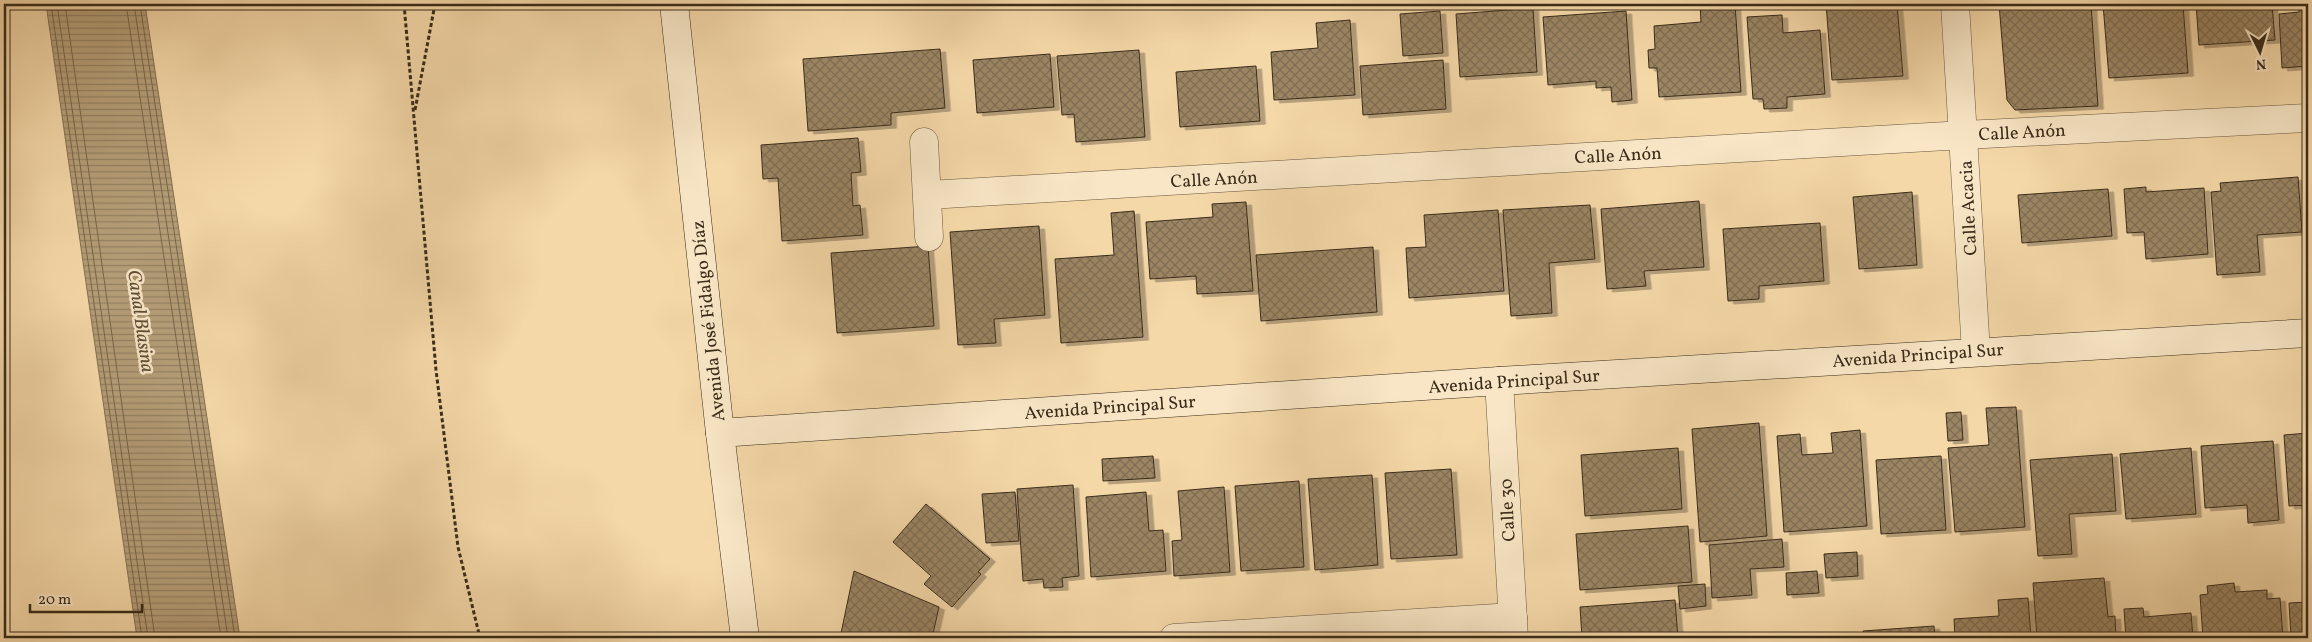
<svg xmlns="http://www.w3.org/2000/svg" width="2312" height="642" font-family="Vollkorn,serif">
  <defs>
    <pattern id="water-rules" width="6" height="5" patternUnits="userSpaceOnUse" patternTransform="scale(1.25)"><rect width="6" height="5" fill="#b59e78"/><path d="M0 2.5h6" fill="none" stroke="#948162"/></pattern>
    <pattern id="building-cross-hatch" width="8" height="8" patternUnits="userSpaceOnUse" patternTransform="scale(1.25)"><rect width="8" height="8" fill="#9b8564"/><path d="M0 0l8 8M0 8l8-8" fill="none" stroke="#7f6d52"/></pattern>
    <filter id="shadow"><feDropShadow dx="5.5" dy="3" stdDeviation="0" flood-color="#0004"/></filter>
  </defs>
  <rect width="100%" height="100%" fill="#f5d8a8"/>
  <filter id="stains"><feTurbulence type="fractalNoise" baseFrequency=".004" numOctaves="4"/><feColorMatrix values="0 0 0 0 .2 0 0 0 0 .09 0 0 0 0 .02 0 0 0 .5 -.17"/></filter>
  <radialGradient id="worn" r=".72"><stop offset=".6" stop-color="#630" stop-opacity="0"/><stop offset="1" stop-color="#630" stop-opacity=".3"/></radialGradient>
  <polygon fill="url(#water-rules)" stroke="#847052" points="46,4 145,4 240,638 137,638"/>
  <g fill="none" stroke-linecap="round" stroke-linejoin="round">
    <g stroke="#786549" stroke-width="1">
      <polyline points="51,4 142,638"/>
      <polyline points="57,4 148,638"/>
      <polyline points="65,4 155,638"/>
      <polyline points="126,4 221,638"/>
      <polyline points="134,4 228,638"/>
      <polyline points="140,4 235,638"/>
    </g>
  </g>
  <g fill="url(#building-cross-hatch)" stroke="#3a2c1a" filter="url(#shadow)">
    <polygon points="1700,4 1735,4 1741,92 1659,97 1657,68 1649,68 1648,50 1655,49 1654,26 1701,22"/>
    <polygon points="1826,4 1897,4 1903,76 1832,80"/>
    <polygon points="1999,4 2091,4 2098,106 2015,110 2007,100"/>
    <polygon points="2103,4 2183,4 2188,73 2109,78"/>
    <polygon points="2196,4 2272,4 2275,40 2199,45"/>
    <polygon points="2299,4 2308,4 2308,66 2282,68 2279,14 2299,12"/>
    <polygon points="1533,8 1537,72 1460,77 1456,14"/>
    <polygon points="1440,11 1443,53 1403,56 1400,14"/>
    <polygon points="1626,11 1632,100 1612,102 1611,87 1596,88 1596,81 1548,85 1543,17"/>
    <polygon points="1782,15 1783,33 1820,30 1825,94 1787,97 1787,108 1764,109 1763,99 1753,99 1747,17"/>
    <polygon points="1350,20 1355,95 1274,100 1271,52 1318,48 1316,23"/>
    <polygon points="940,49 945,108 891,113 891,125 808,131 803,59"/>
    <polygon points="1139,50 1145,137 1076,142 1074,114 1062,115 1057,56"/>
    <polygon points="1050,54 1054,107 977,113 973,60"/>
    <polygon points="1443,60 1446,109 1363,115 1360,66"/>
    <polygon points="1256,66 1260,121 1180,127 1176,72"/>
    <polygon points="858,138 861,172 851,173 853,206 860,205 863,235 782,241 778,178 763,179 761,145"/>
    <polygon points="2304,170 2308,170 2308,236"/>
    <polygon points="2298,177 2302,232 2257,235 2260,272 2217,275 2211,192 2221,191 2220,183"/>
    <polygon points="2146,187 2146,192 2204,188 2208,254 2146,259 2144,232 2127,233 2124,189"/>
    <polygon points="2108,189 2112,236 2022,243 2018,195"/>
    <polygon points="1912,192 1917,265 1859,269 1853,197"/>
    <polygon points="1699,201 1704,267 1644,271 1646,286 1607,289 1601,209"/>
    <polygon points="1246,202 1253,291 1197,294 1196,276 1150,279 1146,222 1213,217 1212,204"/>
    <polygon points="1590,205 1595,259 1549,263 1552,313 1511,316 1503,210"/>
    <polygon points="1498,210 1504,291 1409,298 1406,248 1426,247 1424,215"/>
    <polygon points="1134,211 1143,337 1061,343 1055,259 1114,255 1111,213"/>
    <polygon points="1820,223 1824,281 1759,286 1759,299 1728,301 1723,229"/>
    <polygon points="1039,226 1045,315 994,319 996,343 958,345 950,232"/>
    <polygon points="928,246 934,326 837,333 831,253"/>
    <polygon points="1373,247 1377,312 1261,321 1256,255"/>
    <polygon points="2016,407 2025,527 1955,532 1948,448 1989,445 1986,408"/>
    <polygon points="1961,412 1963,440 1948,441 1946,413"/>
    <polygon points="1759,423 1767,536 1700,542 1692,429"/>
    <polygon points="1860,430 1867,526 1784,532 1777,436 1800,434 1802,455 1833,453 1831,433"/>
    <polygon points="2308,433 2308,509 2308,505 2289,506 2284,435"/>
    <polygon points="2273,441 2279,520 2248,523 2247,505 2205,508 2201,446"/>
    <polygon points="1678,448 1682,509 1585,516 1581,455"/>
    <polygon points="2191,448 2196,514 2126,519 2120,454"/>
    <polygon points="2112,454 2116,511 2069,514 2072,554 2038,556 2030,460"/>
    <polygon points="1153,456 1155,478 1103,481 1102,459"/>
    <polygon points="1941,456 1946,530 1881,534 1876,460"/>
    <polygon points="1451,469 1457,555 1391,559 1385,473"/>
    <polygon points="1372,475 1378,565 1315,570 1308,479"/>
    <polygon points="1299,481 1304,567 1241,571 1235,486"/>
    <polygon points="1073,485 1079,576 1062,578 1063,587 1044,588 1043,579 1023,581 1017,489"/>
    <polygon points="1224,487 1230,572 1174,576 1172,541 1182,540 1178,491"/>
    <polygon points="1015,492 1019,541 986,543 982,494"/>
    <polygon points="1146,492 1149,531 1163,530 1166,571 1091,577 1086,497"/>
    <polygon points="926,504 990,559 978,572 981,574 952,607 924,584 931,576 893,542"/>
    <polygon points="1688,526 1692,582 1580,590 1576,534"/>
    <polygon points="1782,539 1784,567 1750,569 1752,595 1712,598 1709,545"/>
    <polygon points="1857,552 1858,576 1826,578 1824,554"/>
    <polygon points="854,571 939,607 932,638 840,638"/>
    <polygon points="1817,571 1819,593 1787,595 1786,573"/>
    <polygon points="2104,578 2108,617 2115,616 2116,638 2037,638 2033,583"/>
    <polygon points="2234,583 2235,592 2267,590 2267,599 2280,598 2283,638 2203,638 2200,595 2208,594 2207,586"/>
    <polygon points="1705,584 1706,606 1680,609 1678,586"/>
    <polygon points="2028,598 2031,638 1955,638 1954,619 1999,616 1998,600"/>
    <polygon points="1675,600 1678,638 1582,638 1580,607"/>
    <polygon points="2308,602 2308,638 2291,638 2289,603"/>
    <polygon points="2143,608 2144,617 2191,613 2193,638 2126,638 2124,609"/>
    <polygon points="1934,626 1935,638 1864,638 1863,631"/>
  </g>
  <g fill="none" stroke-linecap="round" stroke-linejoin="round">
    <g stroke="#69573e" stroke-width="29">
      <g id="street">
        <polyline points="1955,4 1976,352"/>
        <polyline points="924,142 929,237"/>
        <polyline points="928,195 1964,135 2308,118"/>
        <polyline points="1499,381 1514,638"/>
        <polyline points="1174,638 1513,617"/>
      </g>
    </g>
    <g stroke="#3a2c1a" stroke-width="29">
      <g id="secondary">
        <polyline points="674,4 720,433 745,638"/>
        <polyline points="720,433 1499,381 2308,333"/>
      </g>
    </g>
    <g stroke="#3a2c1a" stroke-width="3" stroke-dasharray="4 2.5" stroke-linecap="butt">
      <polyline points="404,4 436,370 458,547 480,638"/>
      <polyline points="415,110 435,4"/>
    </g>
    <use href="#street" stroke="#f8e6c6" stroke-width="28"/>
    <use href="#secondary" stroke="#f8e6c6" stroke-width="28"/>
  </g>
  <g text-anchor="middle" stroke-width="5" stroke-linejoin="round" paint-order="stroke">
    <g font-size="18" fill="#3a2c1a" stroke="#f8e6c6">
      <text transform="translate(2022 132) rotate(-3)" y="6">Calle Anón</text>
      <text transform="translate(1618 155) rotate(-3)" y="6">Calle Anón</text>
      <text transform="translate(1214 179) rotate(-3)" y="6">Calle Anón</text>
      <text transform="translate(1968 208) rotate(-93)" y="6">Calle Acacia</text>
      <text transform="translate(708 321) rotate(-96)" y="6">Avenida José Fidalgo Díaz</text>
      <text transform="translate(1918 355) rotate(-4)" y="6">Avenida Principal Sur</text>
      <text transform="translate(1514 381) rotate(-4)" y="6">Avenida Principal Sur</text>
      <text transform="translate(1110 407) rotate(-4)" y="6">Avenida Principal Sur</text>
      <text transform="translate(1507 510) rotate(-93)" y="6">Calle 30</text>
    </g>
    <g font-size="19" font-style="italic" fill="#5f4e36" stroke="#f8e6c6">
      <text transform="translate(142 321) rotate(82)" y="7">Canal Blasina</text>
    </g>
  </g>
  <rect width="2312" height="642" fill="none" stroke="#f5d8a8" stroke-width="20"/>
  <rect x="5" y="5" width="2302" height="632" fill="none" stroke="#3a2c1a" stroke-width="2.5"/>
  <rect x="10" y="10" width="2292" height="622" fill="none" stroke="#3a2c1a"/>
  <g transform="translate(2260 52) rotate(175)" stroke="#f8e6c6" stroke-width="4" paint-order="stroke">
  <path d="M0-4L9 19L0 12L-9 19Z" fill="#3a2c1a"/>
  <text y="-8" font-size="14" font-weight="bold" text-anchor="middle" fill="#3a2c1a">N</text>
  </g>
  <path d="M30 604v8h112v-8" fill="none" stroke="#3a2c1a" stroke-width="2.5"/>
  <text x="38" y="604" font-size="15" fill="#3a2c1a" stroke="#f8e6c6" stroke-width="4" paint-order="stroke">20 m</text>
  <rect width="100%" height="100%" filter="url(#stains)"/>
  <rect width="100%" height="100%" fill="url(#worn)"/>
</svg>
